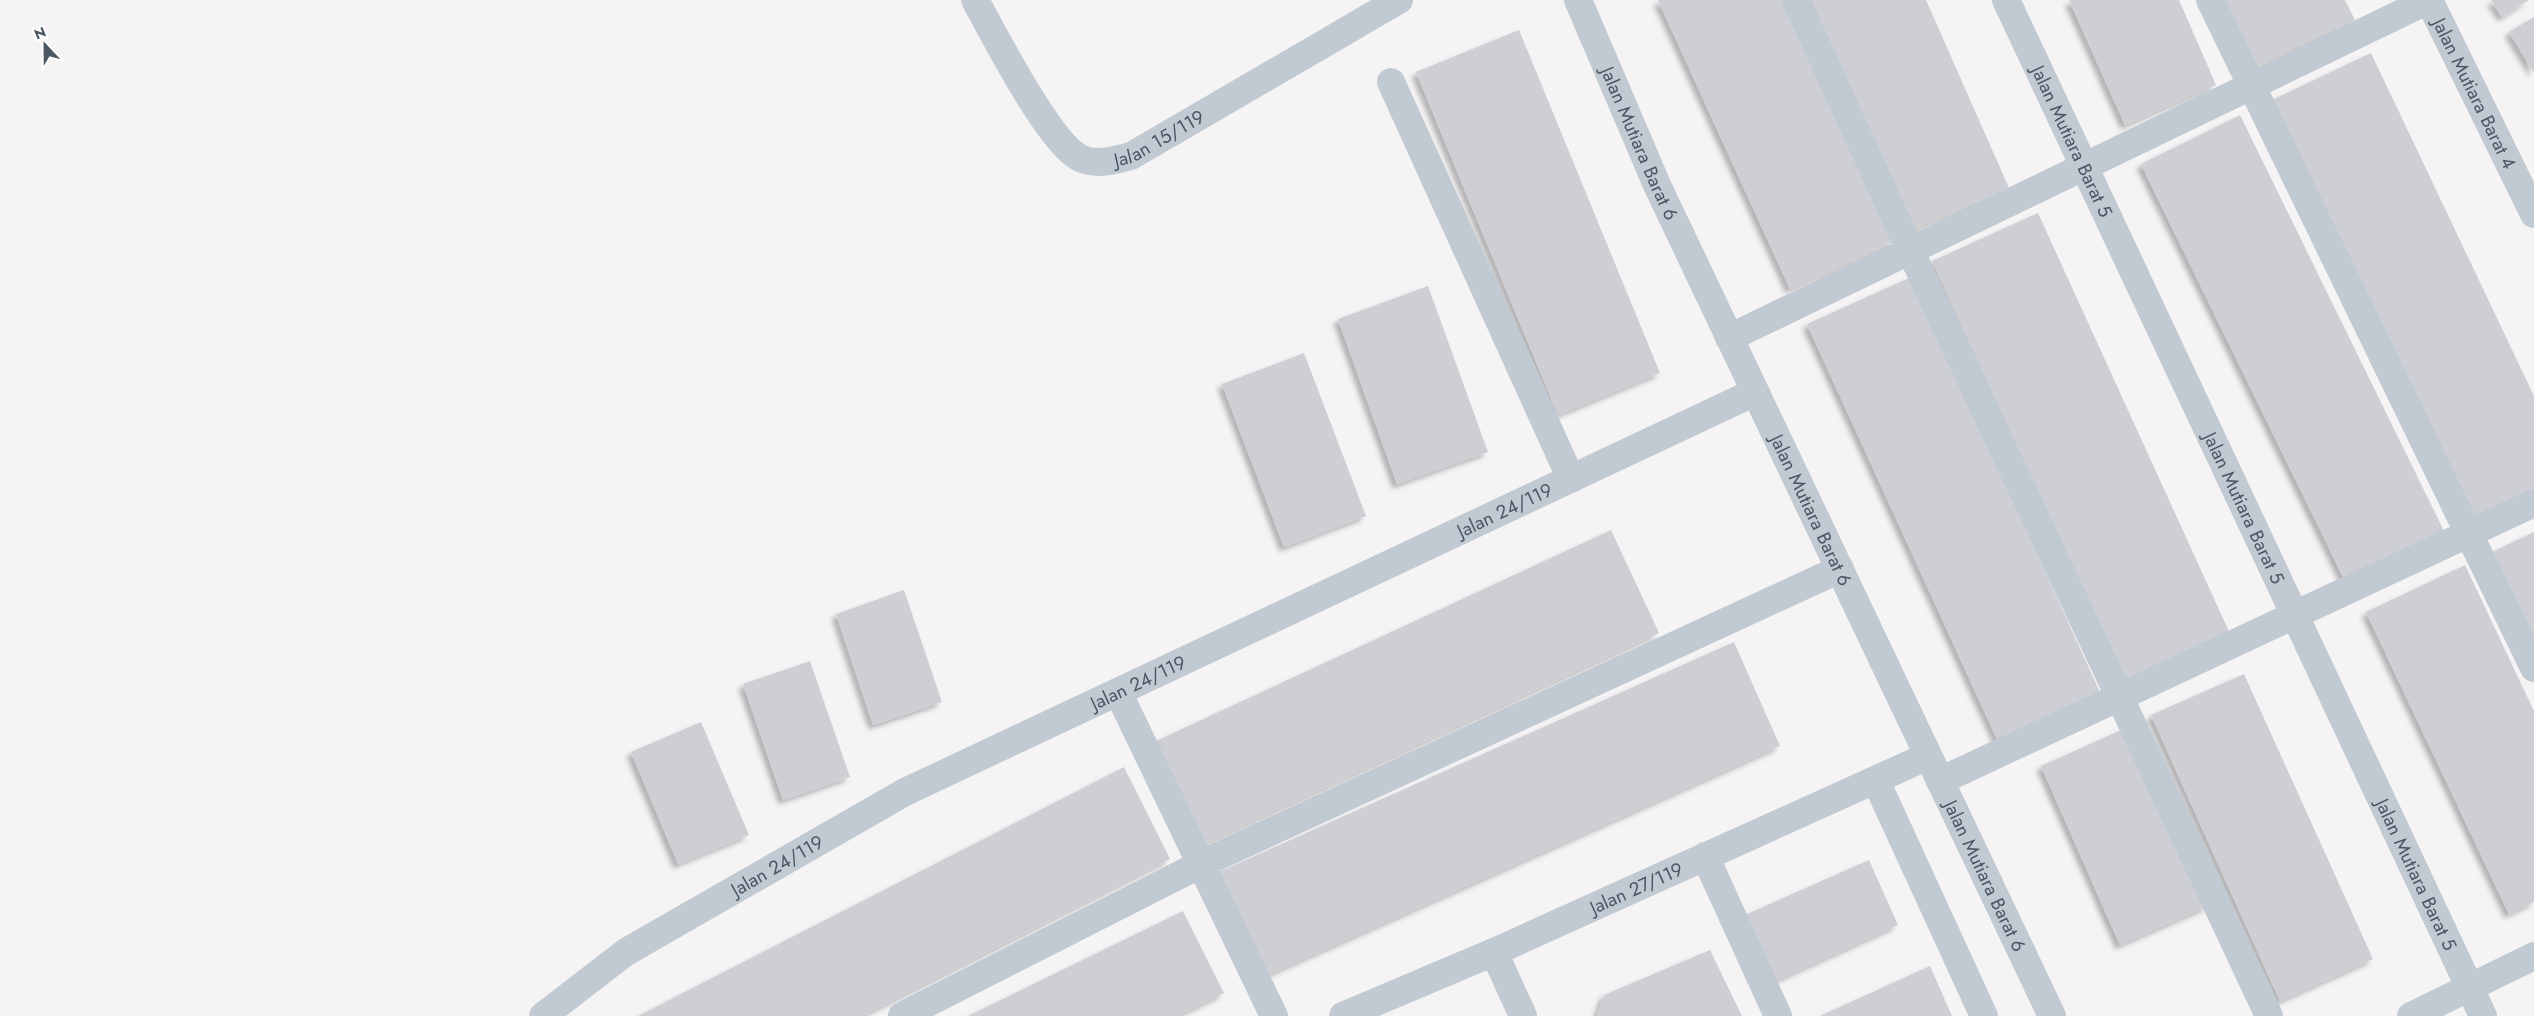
<svg xmlns="http://www.w3.org/2000/svg" width="2534" height="1016" font-family="Jost,sans-serif">
  <defs>
    <filter id="shadow"><feDropShadow dx="-4.5" dy="4.5" stdDeviation="2.5" flood-color="#0004"/></filter>
  </defs>
  <rect width="100%" height="100%" fill="#f5f3f3"/>
  <g fill="#cdcfd5" filter="url(#shadow)">
    <polygon points="1658,0 1786,0 1895,241 1790,289"/>
    <polygon points="1808,0 1926,0 2009,188 1910,231"/>
    <polygon points="2069,0 2179,0 2216,85 2125,125"/>
    <polygon points="2217,0 2345,0 2355,20 2248,68"/>
    <polygon points="2491,0 2529,0 2502,17"/>
    <polygon points="2534,17 2534,73 2509,32"/>
    <polygon points="1519,30 1660,373 1558,415 1416,72"/>
    <polygon points="2371,53 2534,396 2534,493 2471,523 2270,101"/>
    <polygon points="2240,115 2447,537 2347,585 2141,164"/>
    <polygon points="2038,213 2232,638 2127,686 1932,261"/>
    <polygon points="1911,277 2104,701 2001,748 1807,324"/>
    <polygon points="1428,286 1488,452 1397,484 1338,319"/>
    <polygon points="1304,353 1366,516 1284,547 1222,384"/>
    <polygon points="1611,530 1659,633 1203,844 1156,741"/>
    <polygon points="2534,532 2534,643 2492,552"/>
    <polygon points="2465,565 2534,711 2534,902 2509,914 2366,612"/>
    <polygon points="904,590 942,702 873,725 836,614"/>
    <polygon points="1734,642 1780,746 1258,979 1212,875"/>
    <polygon points="810,661 850,777 783,800 743,684"/>
    <polygon points="2244,674 2373,959 2280,1001 2151,715"/>
    <polygon points="701,722 749,835 678,864 631,752"/>
    <polygon points="2128,727 2208,906 2120,945 2041,766"/>
    <polygon points="1124,767 1170,859 927,983 862,1016 638,1016"/>
    <polygon points="1869,860 1898,925 1775,981 1745,915"/>
    <polygon points="1183,911 1224,993 1178,1016 968,1016"/>
    <polygon points="1710,950 1742,1016 1597,1016 1604,995"/>
    <polygon points="1930,966 1952,1016 1820,1016"/>
  </g>
  <g fill="none" stroke-linecap="round" stroke-linejoin="round">
    <g stroke="#c1cad2" stroke-width="28">
      <path id="s1" d="M975,0C994,34 1049,143 1080,158C1097,166 1114,160 1131,156L1399,0"/>
      <path id="s2" d="M1578,0L1657,185L2052,1016"/>
      <polyline points="1796,0 1910,250 2269,1016"/>
      <path id="s3" d="M2006,0L2483,1016"/>
      <polyline points="2210,0 2534,668"/>
      <path id="s4" d="M2429,0L2534,214"/>
      <polyline points="1391,82 1571,479"/>
      <polyline points="1729,338 2429,0"/>
      <polyline points="1118,692 1274,1016"/>
      <polyline points="1876,781 1984,1016"/>
      <polyline points="1940,781 2534,503"/>
      <polyline points="1705,856 1778,1016"/>
      <polyline points="1494,952 1523,1016"/>
      <path id="s5" d="M543,1016L626,952L905,792L1755,392"/>
      <polyline points="902,1016 1201,864 1840,569"/>
      <path id="s6" d="M1343,1016L1494,952L1928,756"/>
      <polyline points="2411,1016 2534,956"/>
    </g>
  </g>
  <g text-anchor="middle" stroke-width="4.5" stroke-linejoin="round" paint-order="stroke">
    <g font-size="19" fill="#4a5661" stroke="#fff">
      <text dy="7" stroke="none"><textPath href="#s4" startOffset="104">Jalan Mutiara Barat 4</textPath></text>
      <text dy="7" stroke="none"><textPath href="#s1" startOffset="276">Jalan 15/119</textPath></text>
      <text dy="7" stroke="none"><textPath href="#s3" startOffset="156">Jalan Mutiara Barat 5</textPath></text>
      <text dy="7" stroke="none"><textPath href="#s2" startOffset="156">Jalan Mutiara Barat 6</textPath></text>
      <text dy="7" stroke="none"><textPath href="#s3" startOffset="561">Jalan Mutiara Barat 5</textPath></text>
      <text dy="7" stroke="none"><textPath href="#s5" startOffset="1089">Jalan 24/119</textPath></text>
      <text dy="7" stroke="none"><textPath href="#s2" startOffset="561">Jalan Mutiara Barat 6</textPath></text>
      <text dy="7" stroke="none"><textPath href="#s5" startOffset="684">Jalan 24/119</textPath></text>
      <text dy="7" stroke="none"><textPath href="#s5" startOffset="279">Jalan 24/119</textPath></text>
      <text dy="7" stroke="none"><textPath href="#s3" startOffset="966">Jalan Mutiara Barat 5</textPath></text>
      <text dy="7" stroke="none"><textPath href="#s2" startOffset="966">Jalan Mutiara Barat 6</textPath></text>
      <text dy="7" stroke="none"><textPath href="#s6" startOffset="320">Jalan 27/119</textPath></text>
    </g>
  </g>
  <g transform="translate(45 45) rotate(338)" stroke="#ffffff" stroke-width="4" paint-order="stroke">
  <path d="M0-4L9 19L0 12L-9 19Z" fill="#4a5661"/>
  <text y="-8" font-size="14" font-weight="bold" text-anchor="middle" fill="#4a5661">N</text>
  </g>
</svg>
